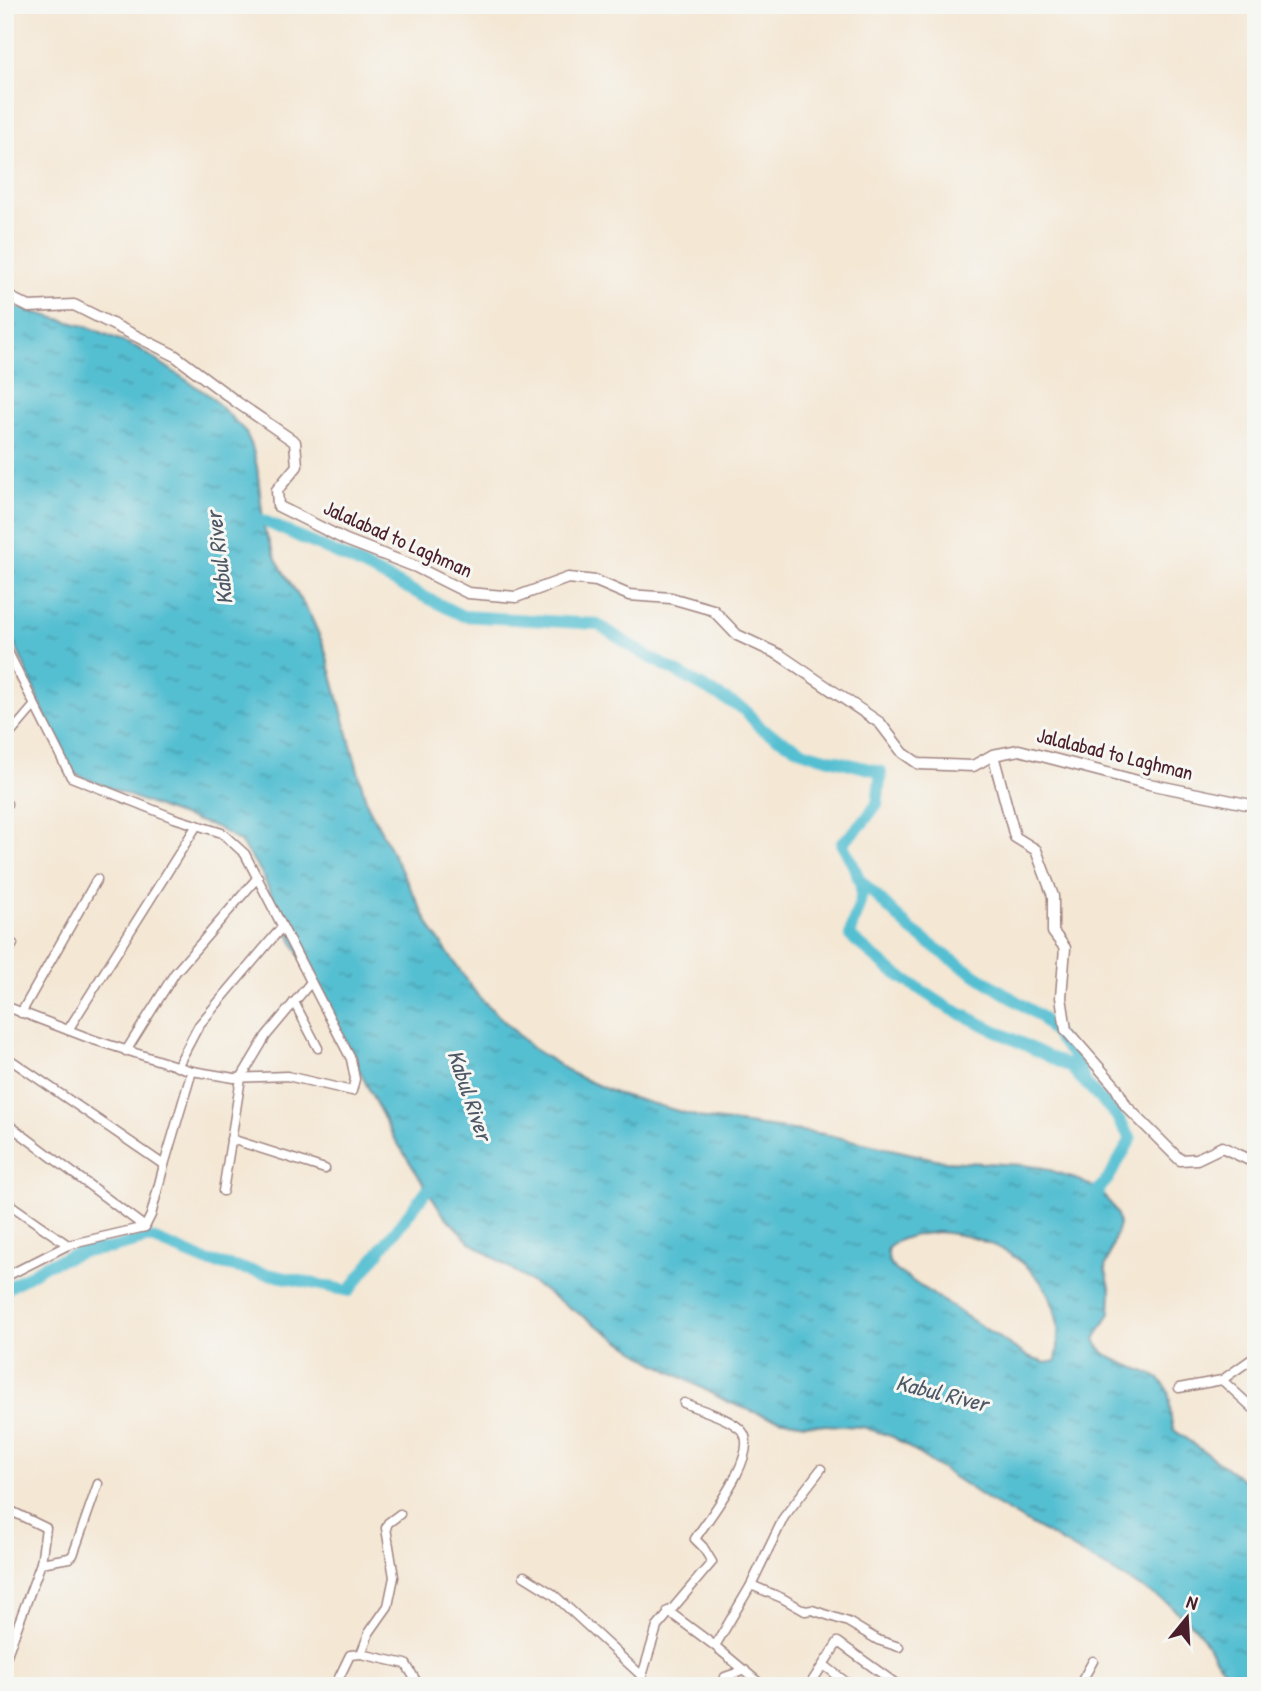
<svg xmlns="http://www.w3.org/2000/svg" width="1261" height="1691" font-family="'Patrick Hand',sans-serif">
  <defs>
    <pattern id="water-ripples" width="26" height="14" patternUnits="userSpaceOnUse" patternTransform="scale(1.75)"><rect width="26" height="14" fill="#55bfd2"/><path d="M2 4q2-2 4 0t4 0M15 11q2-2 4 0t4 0" fill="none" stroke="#489bab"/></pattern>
  </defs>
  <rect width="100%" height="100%" fill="#f6f6f2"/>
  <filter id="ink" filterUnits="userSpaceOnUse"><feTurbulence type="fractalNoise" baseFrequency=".0143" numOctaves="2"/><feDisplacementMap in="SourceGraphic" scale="14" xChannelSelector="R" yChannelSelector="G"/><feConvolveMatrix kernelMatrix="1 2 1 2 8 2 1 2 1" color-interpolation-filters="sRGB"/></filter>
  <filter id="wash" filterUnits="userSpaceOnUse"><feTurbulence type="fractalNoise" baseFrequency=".00686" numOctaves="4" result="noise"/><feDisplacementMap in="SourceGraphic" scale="28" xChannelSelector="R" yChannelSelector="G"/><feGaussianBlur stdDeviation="1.57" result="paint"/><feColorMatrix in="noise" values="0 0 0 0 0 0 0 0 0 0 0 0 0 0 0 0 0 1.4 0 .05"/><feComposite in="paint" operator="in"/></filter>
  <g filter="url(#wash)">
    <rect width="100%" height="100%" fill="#f4e7d4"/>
    <path fill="url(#water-ripples)" stroke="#506f7e" stroke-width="2" fill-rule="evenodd" d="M5,304L91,328L138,348L210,396L245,431L252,446L257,467L264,529L277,561L311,617L324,646L367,804L432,930L478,996L532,1048L577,1076L615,1093L706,1119L823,1134L944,1161L1023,1165L1044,1168L1081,1181L1098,1190L1112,1205L1117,1214L1119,1225L1105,1268L1111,1291L1110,1313L1095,1339C1103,1364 1140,1365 1159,1379C1176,1392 1166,1414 1174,1430L1256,1489V1686H1233L1197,1629L1166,1602L988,1500L893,1437L863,1427L805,1424L768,1417L728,1402L651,1361L470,1242L443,1214L393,1136L293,942L260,870L240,842L216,827L173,813L82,777L72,773L66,765L5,620ZM938,1232C1009,1237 1072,1283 1056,1361L1046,1363L1030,1358L897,1271L889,1263L887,1249C901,1235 919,1235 938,1232Z"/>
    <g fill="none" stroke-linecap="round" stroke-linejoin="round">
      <g stroke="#55bfd2" stroke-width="12">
        <path d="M246,516L262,520L357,563L463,616L597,624L644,654L745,710L761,729L807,753L881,772L877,804L862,824L842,843C849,858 864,881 861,897C859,911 851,922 850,936L889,969L947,1007L1070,1067L1115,1114L1131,1139L1108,1179L1098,1190L1096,1207"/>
        <polyline points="858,878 912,931 951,959 1041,1017 1074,1057 1083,1076"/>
        <polyline points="5,1290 46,1265 82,1252 112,1248 150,1238 206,1261 349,1291 427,1190 443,1186"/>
      </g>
    </g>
  </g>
  <g filter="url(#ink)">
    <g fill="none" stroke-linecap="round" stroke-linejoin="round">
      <g stroke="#9f8380" stroke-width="11">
        <g id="minor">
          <polyline points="5,646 71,777 174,818 222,833 245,854 351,1059 355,1079 352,1091 287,1076 234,1078 192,1071 94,1040 5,1006"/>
          <polyline points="5,740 34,706"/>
          <polyline points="5,806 7,804"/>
          <polyline points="5,955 13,944"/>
          <polyline points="294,1002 318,1048"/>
          <polyline points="21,1013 97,879"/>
          <polyline points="68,1030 197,825"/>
          <polyline points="126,1051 175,973 258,877"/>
          <polyline points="5,1056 164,1165"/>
          <polyline points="177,1067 199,1025 282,927"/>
          <polyline points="5,1122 145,1227"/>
          <polyline points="231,1139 325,1169"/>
          <polyline points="223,1191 241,1078 266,1036 311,982"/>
          <polyline points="5,1201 68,1245"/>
          <polyline points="5,1277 68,1245 145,1227 151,1215 164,1165 192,1071"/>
          <polyline points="1222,1380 1256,1411"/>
          <polyline points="1179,1388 1222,1380 1256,1356"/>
          <polyline points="5,1508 46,1528 41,1563"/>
          <polyline points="400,1514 388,1523 386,1528 394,1577 388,1606 369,1633 361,1654 406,1664 419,1686"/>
          <polyline points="524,1576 553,1594 642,1676"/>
          <polyline points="751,1585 782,1598 805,1611 812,1610 848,1622 878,1640 899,1647"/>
          <polyline points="668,1611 715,1646 763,1686"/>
          <polyline points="715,1646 751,1585 784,1517 821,1469"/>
          <polyline points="5,1660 41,1563 69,1558 73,1555 98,1484"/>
          <polyline points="824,1665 851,1686"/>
          <polyline points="725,1677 745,1670"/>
          <polyline points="335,1686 350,1655 361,1654"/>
          <path d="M636,1686L642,1676L657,1627L712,1562L703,1547L695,1539C708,1519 761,1453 742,1431C731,1418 700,1410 684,1403"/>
          <polyline points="809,1686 838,1642 899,1686"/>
          <polyline points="1079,1686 1093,1661"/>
        </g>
      </g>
      <g stroke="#9f8380" stroke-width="13">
        <g id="tertiary">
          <polyline points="5,295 29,307 74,305 174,355 238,403 295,442 297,466 277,490 278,506 346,540 416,567 468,593 516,597 568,578 596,581 629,595 671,598 713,610 737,635 780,655 880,723 903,753 919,764 973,766 993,755 1019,750 1149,784 1256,806"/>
          <polyline points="993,755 1015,837 1036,850 1053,896 1053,932 1065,948 1061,997 1066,1030 1115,1086 1126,1106 1180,1160 1197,1159 1222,1147 1256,1163"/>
        </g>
      </g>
      <use href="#minor" stroke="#fff" stroke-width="8"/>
      <use href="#tertiary" stroke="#fff" stroke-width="10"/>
    </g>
  </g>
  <g text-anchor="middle" stroke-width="6" stroke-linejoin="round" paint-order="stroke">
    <g font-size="21" fill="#4a1f2b" stroke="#f6f6f2">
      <text transform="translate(398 539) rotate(24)" y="7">Jalalabad to Laghman</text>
      <text transform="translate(1115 754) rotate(14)" y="7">Jalalabad to Laghman</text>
    </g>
    <g font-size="23" font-style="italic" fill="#4e5765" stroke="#f6f6f2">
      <text transform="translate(219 558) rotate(-97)" y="8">Kabul River</text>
      <text transform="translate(470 1095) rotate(71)" y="8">Kabul River</text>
      <text transform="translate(942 1393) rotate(14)" y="8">Kabul River</text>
    </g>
  </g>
  <rect width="1261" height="1691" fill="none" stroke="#f6f6f2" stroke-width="28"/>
  <g transform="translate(1187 1618) rotate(18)" stroke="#f6f6f2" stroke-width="5" paint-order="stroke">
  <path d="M0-5L12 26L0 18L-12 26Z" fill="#4a1f2b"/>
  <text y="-10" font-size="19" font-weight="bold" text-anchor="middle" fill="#4a1f2b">N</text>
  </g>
</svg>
